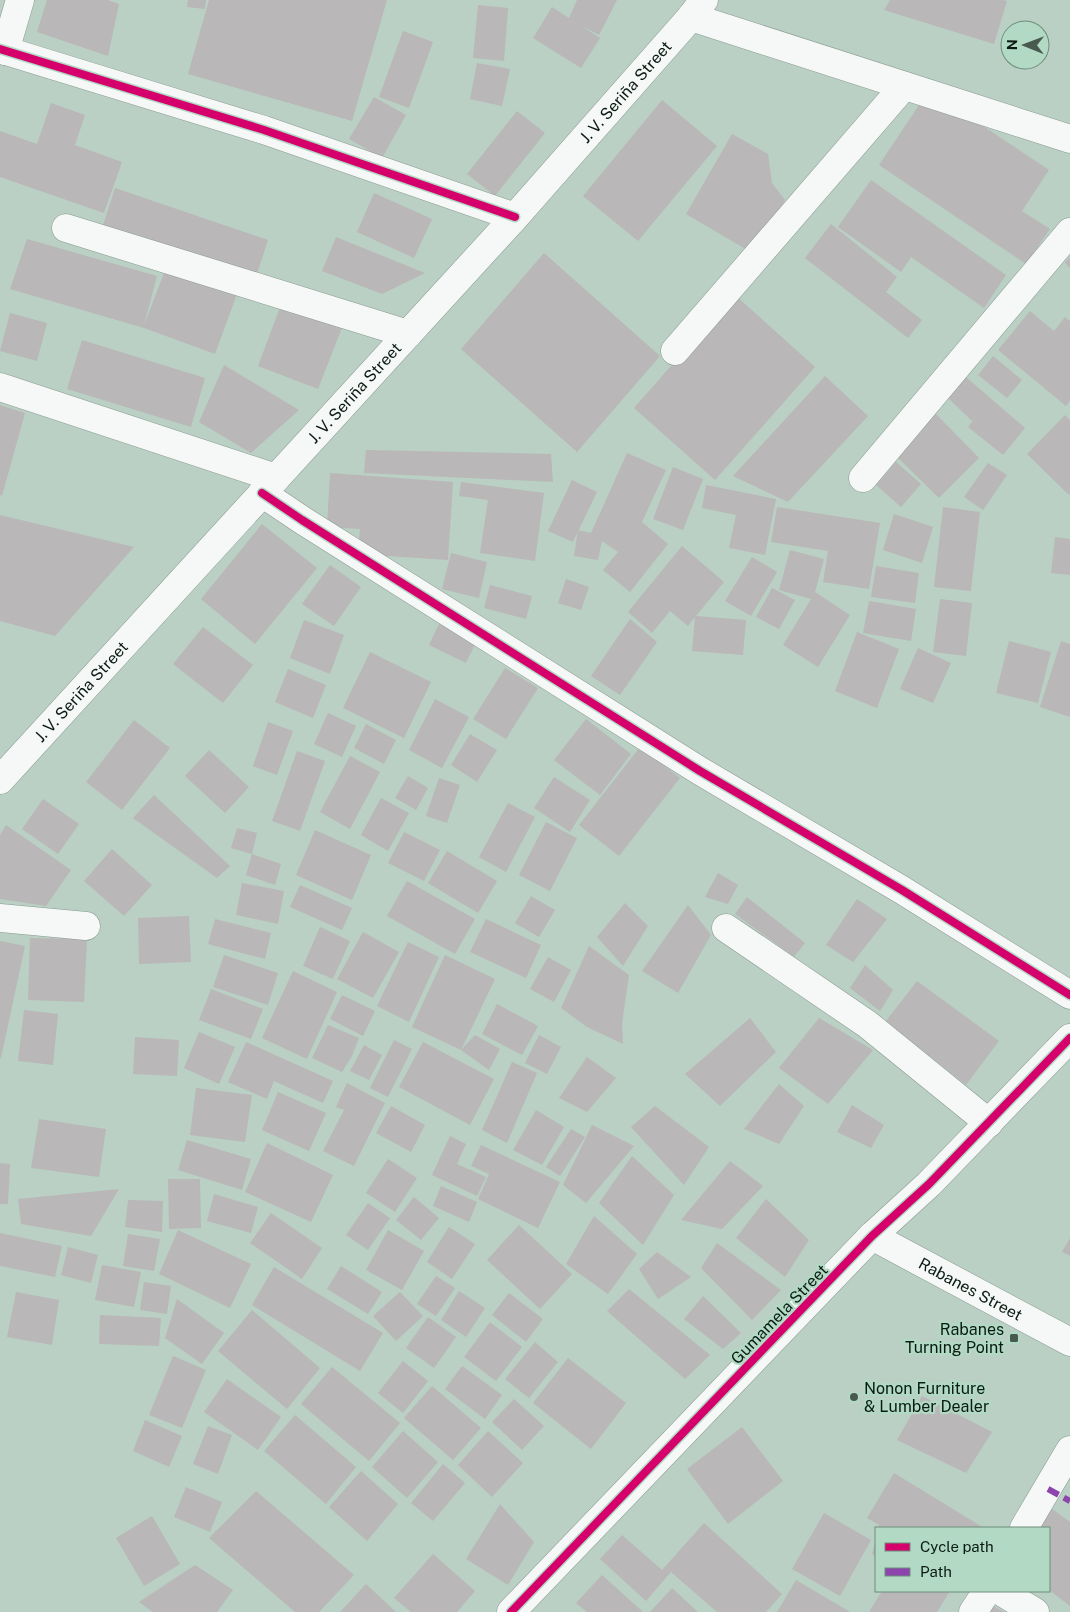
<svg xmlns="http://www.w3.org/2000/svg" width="1070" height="1612" font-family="'Public Sans',sans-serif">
  <rect width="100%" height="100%" fill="#bad0c4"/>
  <g fill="#b9b7b8">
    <polygon points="47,0 108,0 119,4 108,56 37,32"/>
    <polygon points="188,0 206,0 205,9 187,7"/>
    <polygon points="209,0 387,0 352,121 188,74"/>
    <polygon points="577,0 617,0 599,35 582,26 600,38 581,68 533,38 552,7 569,18"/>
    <polygon points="890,0 1003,0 1007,1 994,44 884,10"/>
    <polygon points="478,5 508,8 504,61 473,58"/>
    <polygon points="403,31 433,42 409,108 379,97"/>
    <polygon points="477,63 510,69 502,106 470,99"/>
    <polygon points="929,90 1049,170 1022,211 1050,229 1026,264 879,165"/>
    <polygon points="374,97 406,115 382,158 349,139"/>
    <polygon points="662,100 717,146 638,241 583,196"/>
    <polygon points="51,103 85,115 75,145 122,162 104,213 0,177 0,131 37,144"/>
    <polygon points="517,111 545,133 495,196 467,174"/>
    <polygon points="732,134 768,154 772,183 785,200 754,254 686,214"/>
    <polygon points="871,180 1006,275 984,308 911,257 901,272 838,227"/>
    <polygon points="115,188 268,240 256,277 103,225"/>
    <polygon points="374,193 432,219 414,258 357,232"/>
    <polygon points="831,224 897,277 886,292 922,320 908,338 805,258"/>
    <polygon points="336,237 425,273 382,294 322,271"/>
    <polygon points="27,239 157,276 144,325 166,268 237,294 215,354 144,328 10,289"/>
    <polygon points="544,253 660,356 577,452 461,349"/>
    <polygon points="1070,257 1070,268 1065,263"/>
    <polygon points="734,294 815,367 715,480 634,408"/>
    <polygon points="282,302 343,325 318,389 258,366"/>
    <polygon points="1030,311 1054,331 1065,317 1070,321 1070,401 1066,406 998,350"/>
    <polygon points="10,313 47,323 37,361 0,351"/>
    <polygon points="82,340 205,378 191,427 67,389"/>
    <polygon points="993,356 1022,380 1007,398 978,375"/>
    <polygon points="224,365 299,410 251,453 199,422"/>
    <polygon points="825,376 868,416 788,502 733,476"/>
    <polygon points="966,377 1025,428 1003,455 968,427 980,412 972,421 948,398"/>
    <polygon points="0,405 25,413 2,496 0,495"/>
    <polygon points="934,412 979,458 939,498 893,453"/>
    <polygon points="1065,415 1070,420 1070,493 1069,495 1027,454"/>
    <polygon points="366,450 551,454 553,482 364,473"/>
    <polygon points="627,453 666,470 642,522 668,544 630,592 603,570 618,552 602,541 598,560 574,556 578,530 591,533"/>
    <polygon points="896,462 921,484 901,507 876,485"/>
    <polygon points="988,463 1007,475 983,510 964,497"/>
    <polygon points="673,467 703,479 683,530 653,519"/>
    <polygon points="330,473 453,482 448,560 358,554 360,529 327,527"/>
    <polygon points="572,480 597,492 573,542 548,531"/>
    <polygon points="461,482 544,493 535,561 480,553 488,500 459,496"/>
    <polygon points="706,485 776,499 765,555 729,548 736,515 702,508"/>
    <polygon points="777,507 880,523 869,589 823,582 828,551 771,542"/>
    <polygon points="943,507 980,512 971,591 934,587"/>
    <polygon points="894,514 933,527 922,563 883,550"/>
    <polygon points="0,515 134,547 55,636 0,621"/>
    <polygon points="262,524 317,568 255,644 201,599"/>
    <polygon points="1055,537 1070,539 1070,575 1051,573"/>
    <polygon points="682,546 724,582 696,616 746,620 743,655 692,651 695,617 688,626 670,611 652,633 628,612"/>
    <polygon points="790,550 824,559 815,592 850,615 818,667 783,645 811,599 779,590"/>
    <polygon points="451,553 487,562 479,598 442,589"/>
    <polygon points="752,557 777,572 751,616 725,601"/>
    <polygon points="330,565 361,587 334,626 302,604"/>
    <polygon points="876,566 919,573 915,603 871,597"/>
    <polygon points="566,579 589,587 581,610 558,603"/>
    <polygon points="490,585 532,596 526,619 484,608"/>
    <polygon points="772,588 795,600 779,629 756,617"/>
    <polygon points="940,599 972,603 966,656 933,652"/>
    <polygon points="869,601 916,609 911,641 863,633"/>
    <polygon points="630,619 657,642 620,695 591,676"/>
    <polygon points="304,620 344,635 330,674 290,658"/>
    <polygon points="439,624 476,642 466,663 429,645"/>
    <polygon points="203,627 253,665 223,703 173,664"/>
    <polygon points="857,632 899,649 877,708 835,691"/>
    <polygon points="1009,641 1051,652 1038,703 996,693"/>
    <polygon points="1061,641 1070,644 1070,717 1040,707"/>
    <polygon points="918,648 951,663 933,703 900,689"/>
    <polygon points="370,652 431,682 404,738 343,708"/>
    <polygon points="505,668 538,688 506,739 473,719"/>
    <polygon points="288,669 326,685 313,718 275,702"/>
    <polygon points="435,699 469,717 442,768 409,750"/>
    <polygon points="328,713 356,726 342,757 314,744"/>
    <polygon points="586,719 631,754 600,795 554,760"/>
    <polygon points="134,720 170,748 122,810 86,782"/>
    <polygon points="268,722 293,731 277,775 253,766"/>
    <polygon points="366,724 396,740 384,764 354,748"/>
    <polygon points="470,734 497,750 477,782 451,765"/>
    <polygon points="640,747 680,778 619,856 579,825"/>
    <polygon points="209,750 249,787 225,813 185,776"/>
    <polygon points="297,751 325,761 300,831 272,821"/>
    <polygon points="350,756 380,772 350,829 320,812"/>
    <polygon points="408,776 428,788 416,810 395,798"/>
    <polygon points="554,777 590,800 570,832 534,808"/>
    <polygon points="439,778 460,785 447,823 426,816"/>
    <polygon points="154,795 230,866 217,878 133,818"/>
    <polygon points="381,798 409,813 388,851 361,835"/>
    <polygon points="43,799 79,824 58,854 22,829"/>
    <polygon points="508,803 535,817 506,872 479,857"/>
    <polygon points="546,822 577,838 550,891 519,875"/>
    <polygon points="6,825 71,870 46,906 0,899 0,835"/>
    <polygon points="237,828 257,833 252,854 231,848"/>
    <polygon points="315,830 371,855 352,900 296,875"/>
    <polygon points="404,832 440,850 424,881 388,863"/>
    <polygon points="112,849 152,885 124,916 84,881"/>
    <polygon points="447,851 497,881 478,913 428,883"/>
    <polygon points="252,854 281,864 275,885 246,875"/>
    <polygon points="718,873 738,885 728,904 705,897"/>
    <polygon points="407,881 475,919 455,954 387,916"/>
    <polygon points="242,883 284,891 278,924 236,915"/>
    <polygon points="300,885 352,908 342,930 290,907"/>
    <polygon points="531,896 555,910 539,937 515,923"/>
    <polygon points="747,897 805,943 794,957 735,914"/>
    <polygon points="857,899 887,919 853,962 826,945"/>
    <polygon points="625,903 648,926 623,966 597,937"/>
    <polygon points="688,905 711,935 678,993 642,971"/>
    <polygon points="189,916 191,962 139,964 138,918"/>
    <polygon points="215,919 271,933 265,959 208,944"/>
    <polygon points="486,919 541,945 526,978 470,952"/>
    <polygon points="320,927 350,941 333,979 303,966"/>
    <polygon points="363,932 399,952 373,998 337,979"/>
    <polygon points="30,938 87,939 84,1002 28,1000"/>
    <polygon points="0,941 25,946 1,1058 0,1058"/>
    <polygon points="408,942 439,957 409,1022 377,1006"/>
    <polygon points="589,946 629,975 622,1024 623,1044 587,1027 561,1008"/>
    <polygon points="224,955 278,973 268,1005 213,987"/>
    <polygon points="445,955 495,979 461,1050 475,1035 500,1049 489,1070 461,1050 412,1027"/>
    <polygon points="548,957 571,970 554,1002 530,989"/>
    <polygon points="865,965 893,990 880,1011 850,988"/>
    <polygon points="293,971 337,992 307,1059 262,1038"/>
    <polygon points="917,981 999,1041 966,1085 886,1021"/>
    <polygon points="211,989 263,1009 251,1039 199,1020"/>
    <polygon points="342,995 375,1011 363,1036 330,1019"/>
    <polygon points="497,1004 538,1026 522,1055 482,1034"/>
    <polygon points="24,1010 58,1014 53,1065 18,1061"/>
    <polygon points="750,1018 776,1052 720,1106 685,1074"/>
    <polygon points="819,1018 873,1050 828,1104 779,1068"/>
    <polygon points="328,1025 359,1038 352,1056 342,1072 312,1058"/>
    <polygon points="199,1032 235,1047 219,1084 184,1068"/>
    <polygon points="539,1035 561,1047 547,1074 525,1063"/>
    <polygon points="135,1037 179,1040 177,1076 133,1074"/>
    <polygon points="394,1040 412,1049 388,1097 370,1088"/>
    <polygon points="246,1042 333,1081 323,1103 274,1081 267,1099 228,1082"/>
    <polygon points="423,1042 494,1079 470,1125 399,1087"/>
    <polygon points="364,1045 382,1055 369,1080 350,1071"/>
    <polygon points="587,1057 616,1078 587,1112 559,1098"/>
    <polygon points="512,1062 537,1073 507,1143 482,1130"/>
    <polygon points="347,1083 385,1103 354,1166 323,1151 344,1110 336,1107"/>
    <polygon points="779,1084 804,1106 779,1144 744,1129"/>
    <polygon points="196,1088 252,1095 245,1142 190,1135"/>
    <polygon points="278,1092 326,1113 309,1151 262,1130"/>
    <polygon points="852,1105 884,1125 871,1148 837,1132"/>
    <polygon points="391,1106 425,1125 411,1152 376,1133"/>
    <polygon points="655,1106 709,1147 684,1185 631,1127"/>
    <polygon points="536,1110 564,1127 542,1165 513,1150"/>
    <polygon points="39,1119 106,1129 99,1177 31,1168"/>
    <polygon points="592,1125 634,1146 586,1203 563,1185"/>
    <polygon points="571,1129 585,1137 560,1176 546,1167"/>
    <polygon points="450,1136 466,1144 457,1164 486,1177 477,1196 432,1175"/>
    <polygon points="187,1140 251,1159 242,1190 178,1170"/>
    <polygon points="267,1143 333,1175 311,1222 245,1192"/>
    <polygon points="481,1145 560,1182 538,1228 478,1199 489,1174 471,1166"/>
    <polygon points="632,1156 674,1195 643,1245 599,1203"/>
    <polygon points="388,1159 417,1178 395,1212 366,1193"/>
    <polygon points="730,1161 763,1186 722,1229 681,1220"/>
    <polygon points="0,1163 10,1164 8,1204 0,1204"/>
    <polygon points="168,1179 200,1179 201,1228 169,1229"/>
    <polygon points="441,1186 477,1202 469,1222 433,1206"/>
    <polygon points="119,1189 91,1236 21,1224 18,1199"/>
    <polygon points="214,1194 258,1207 251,1233 207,1221"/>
    <polygon points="414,1197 439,1218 421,1240 396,1220"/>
    <polygon points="766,1199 809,1240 785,1277 736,1238"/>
    <polygon points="128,1200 163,1201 162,1232 125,1227"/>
    <polygon points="368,1203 390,1218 368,1250 346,1235"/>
    <polygon points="271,1213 322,1248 302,1279 250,1243"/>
    <polygon points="594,1216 637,1254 608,1294 566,1264"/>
    <polygon points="519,1225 572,1274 540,1309 487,1260"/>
    <polygon points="449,1227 475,1244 452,1279 427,1262"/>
    <polygon points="178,1230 251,1264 230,1308 159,1274"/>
    <polygon points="388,1230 424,1251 402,1290 366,1270"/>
    <polygon points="0,1233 62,1246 55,1277 0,1266"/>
    <polygon points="128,1234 160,1239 154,1271 123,1266"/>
    <polygon points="1070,1238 1070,1256 1062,1252"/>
    <polygon points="717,1243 781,1290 752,1320 701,1268"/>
    <polygon points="68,1247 98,1255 91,1283 61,1275"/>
    <polygon points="657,1252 691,1277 658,1299 639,1269"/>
    <polygon points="102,1265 141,1272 134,1307 95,1300"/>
    <polygon points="341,1266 382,1292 368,1314 327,1289"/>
    <polygon points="274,1267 383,1333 360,1371 252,1305"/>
    <polygon points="436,1276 455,1288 436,1316 417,1304"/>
    <polygon points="144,1282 171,1286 167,1314 140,1310"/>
    <polygon points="629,1289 710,1355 685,1379 607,1311"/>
    <polygon points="459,1291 485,1308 466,1337 441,1320"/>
    <polygon points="16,1292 59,1300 52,1345 7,1337"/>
    <polygon points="400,1292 423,1316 396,1341 373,1316"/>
    <polygon points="509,1293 543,1319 526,1342 492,1315"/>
    <polygon points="703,1296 741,1333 723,1349 684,1319"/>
    <polygon points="177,1299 224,1333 202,1364 165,1338"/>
    <polygon points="252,1310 320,1368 287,1409 218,1351"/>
    <polygon points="100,1315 161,1318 159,1346 99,1344"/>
    <polygon points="428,1317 456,1337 434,1368 406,1348"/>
    <polygon points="490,1322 522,1347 496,1381 464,1357"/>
    <polygon points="535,1342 558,1362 529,1398 505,1379"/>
    <polygon points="173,1356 206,1370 182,1428 149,1415"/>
    <polygon points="568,1358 626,1403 591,1449 533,1403"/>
    <polygon points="403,1361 428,1381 403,1413 378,1393"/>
    <polygon points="462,1366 502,1395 485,1419 445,1389"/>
    <polygon points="332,1367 400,1423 369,1461 301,1404"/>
    <polygon points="227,1379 281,1417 258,1450 204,1412"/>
    <polygon points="432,1386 481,1428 453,1460 404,1418"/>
    <polygon points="922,1396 992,1432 966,1473 897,1440"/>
    <polygon points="514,1399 544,1426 522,1450 492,1422"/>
    <polygon points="295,1415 356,1467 326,1504 264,1451"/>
    <polygon points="145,1420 182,1436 169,1467 133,1451"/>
    <polygon points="208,1426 232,1435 218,1474 193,1464"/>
    <polygon points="742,1427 783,1481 728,1524 687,1469"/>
    <polygon points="403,1431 438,1462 407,1498 372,1467"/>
    <polygon points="488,1431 523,1463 492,1497 458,1465"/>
    <polygon points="443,1464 465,1483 433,1521 411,1503"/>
    <polygon points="361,1471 398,1504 367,1541 329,1507"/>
    <polygon points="894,1473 984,1528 878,1528 879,1525 867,1518"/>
    <polygon points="186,1487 222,1502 210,1532 174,1517"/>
    <polygon points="256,1491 354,1575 319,1612 295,1612 209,1538"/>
    <polygon points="500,1504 534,1542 508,1585 466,1559"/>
    <polygon points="1047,1505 1070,1522 1070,1606 1049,1590 1049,1528 1030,1528"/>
    <polygon points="824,1513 871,1540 840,1596 792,1569"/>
    <polygon points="152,1516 180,1564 144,1586 116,1538"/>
    <polygon points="704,1523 782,1594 766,1612 717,1612 671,1572 646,1601 600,1559 622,1535 662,1570"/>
    <polygon points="876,1539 876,1557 872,1554"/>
    <polygon points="433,1554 475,1591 457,1612 411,1612 394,1598"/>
    <polygon points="195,1565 233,1590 217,1612 153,1612 139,1602"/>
    <polygon points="602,1575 643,1612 587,1612 576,1603"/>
    <polygon points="796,1580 850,1612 777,1612"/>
    <polygon points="366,1584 396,1612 340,1612"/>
    <polygon points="672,1588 698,1612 650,1612"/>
    <polygon points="882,1591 950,1591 937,1612 869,1612"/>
    <polygon points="989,1604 1004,1612 984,1612"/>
  </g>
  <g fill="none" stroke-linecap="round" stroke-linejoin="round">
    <g stroke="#889990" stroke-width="29">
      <g id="minor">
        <polyline points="691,17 1070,139"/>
        <polyline points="0,49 264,130 515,217"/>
        <polyline points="5,51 20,0"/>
        <polyline points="66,228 408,334"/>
        <polyline points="675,351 904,86"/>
        <polyline points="0,387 276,478"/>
        <polyline points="863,478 1070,232"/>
        <polyline points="262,493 302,520 700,771 902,890 1070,995"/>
        <polyline points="0,918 86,926"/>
        <polyline points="726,928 867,1024 989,1123"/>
        <path id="s1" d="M872,1236L1070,1342"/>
        <polyline points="1024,1528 1070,1450"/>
        <polyline points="1000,1591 1035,1612"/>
        <polyline points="511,1612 872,1236 929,1184 1070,1038"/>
        <polyline points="973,1612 987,1591"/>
      </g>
    </g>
    <g stroke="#889990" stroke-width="29">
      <g id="major">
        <path id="s2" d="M0,780L515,217L691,17L704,0"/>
      </g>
    </g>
    <use href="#minor" stroke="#f5f8f6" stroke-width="28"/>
    <use href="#major" stroke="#f5f8f6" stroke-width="28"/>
    <polyline stroke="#8e44ad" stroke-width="6" stroke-dasharray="12 6" stroke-linecap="butt" points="1048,1489 1070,1501"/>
    <g stroke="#b1d9c3" stroke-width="11">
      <g id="cycleway">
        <polyline points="0,49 264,130 515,217"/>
        <polyline points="262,493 302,520 700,771 902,890 1070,995"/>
        <polyline points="511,1612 872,1236 929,1184 1070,1038"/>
      </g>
    </g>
    <use href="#cycleway" stroke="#d6006c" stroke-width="8"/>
  </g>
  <g fill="#485a50" stroke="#b1d9c3" stroke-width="2">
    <rect x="1009" y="1333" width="10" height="10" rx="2.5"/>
    <circle cx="854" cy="1397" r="5"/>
  </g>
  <g text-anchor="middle" stroke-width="4.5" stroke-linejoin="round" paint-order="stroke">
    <g font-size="16" fill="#0b1a12" stroke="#b1d9c3">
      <text dy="6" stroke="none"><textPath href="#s2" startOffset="930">J. V. Seriña Street</textPath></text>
      <text dy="6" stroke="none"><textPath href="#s2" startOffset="525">J. V. Seriña Street</textPath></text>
      <text dy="6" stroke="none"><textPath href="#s2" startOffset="120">J. V. Seriña Street</textPath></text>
      <text dy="6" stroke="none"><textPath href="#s1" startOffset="112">Rabanes Street</textPath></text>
      <text transform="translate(779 1314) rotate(-46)" y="6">Gumamela Street</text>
    </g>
    <g font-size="16" fill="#0b1a12" stroke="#b1d9c3" text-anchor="end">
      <text x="1004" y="1335">Rabanes<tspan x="1004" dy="18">Turning Point</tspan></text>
      <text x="864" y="1394" text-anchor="start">Nonon Furniture<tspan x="864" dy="18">&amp; Lumber Dealer</tspan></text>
    </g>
  </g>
  <rect x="875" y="1527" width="175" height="65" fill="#b1d9c3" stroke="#6f8d7c"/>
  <rect x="885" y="1543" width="25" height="8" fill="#d6006c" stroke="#6f8d7c"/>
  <text x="920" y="1552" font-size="15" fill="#0b1a12">Cycle path</text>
  <rect x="885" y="1568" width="25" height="8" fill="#8e44ad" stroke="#6f8d7c"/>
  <text x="920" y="1577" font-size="15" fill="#0b1a12">Path</text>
  <g transform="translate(1025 45) rotate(271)"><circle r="24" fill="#b1d9c3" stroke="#6f8d7c"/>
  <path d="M0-4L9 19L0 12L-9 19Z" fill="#485a50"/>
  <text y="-8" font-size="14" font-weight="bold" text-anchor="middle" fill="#0b1a12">N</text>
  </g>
</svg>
